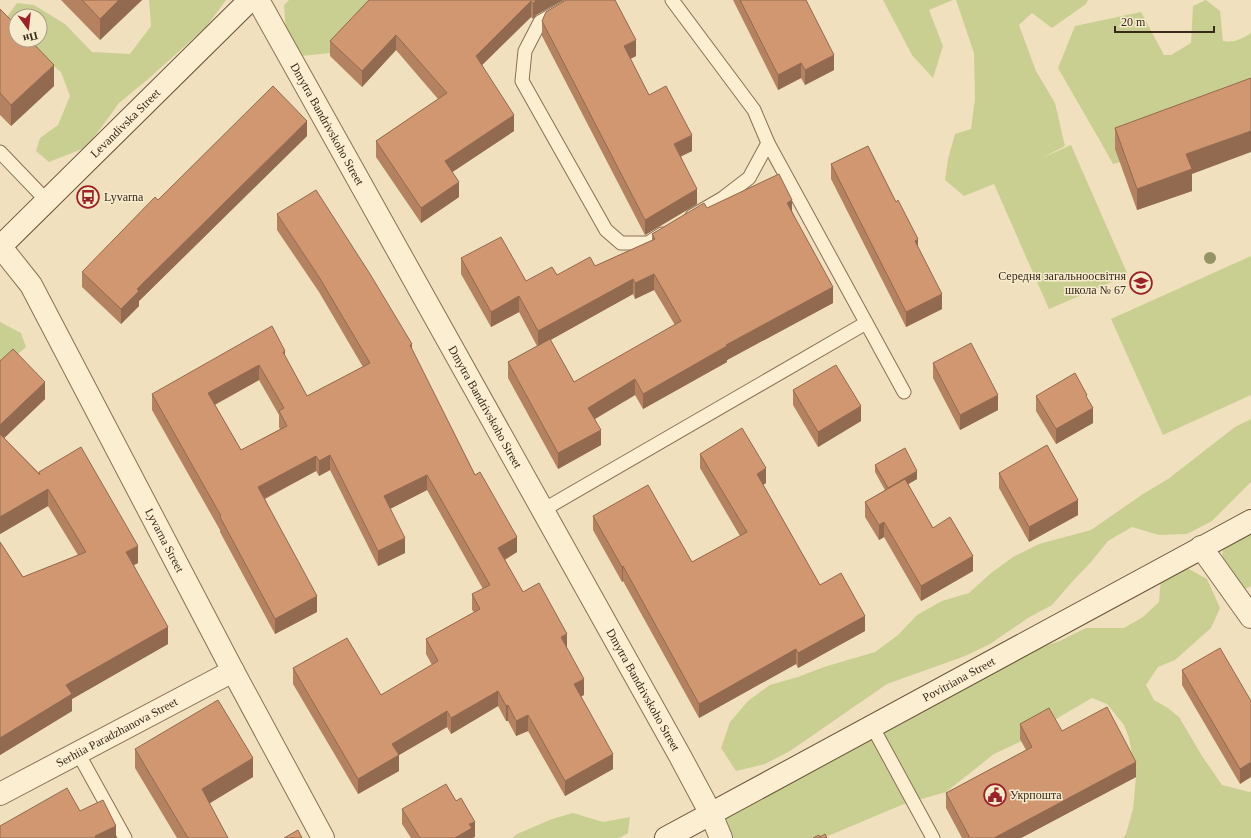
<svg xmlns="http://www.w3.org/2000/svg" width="1251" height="838" font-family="Georgia,serif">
  <rect width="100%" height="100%" fill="#f0e0be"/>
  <g fill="#c9cf91">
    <polygon points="149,0 226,0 206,27 147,80 119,103 87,147 49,162 36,151 40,138 58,125 70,96 61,72 29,46 25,40 40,40 40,16 16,16 16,29 7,17 17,3 34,5 65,24 92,52 130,54 151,26"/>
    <polygon points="289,0 382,0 351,34 330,53 301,56 286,33 284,5"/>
    <polygon points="883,0 953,0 929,10 943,46 933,78 912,55"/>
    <polygon points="956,0 1088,0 1086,4 1052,28 1032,13 1019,25 1036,71 1055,103 1065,146 1042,158 1071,145 1128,275 1049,309 994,184 964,196 945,180 948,159 955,134 971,129 975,99 974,53"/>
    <path d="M1206,0L1220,11L1223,41C1234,43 1242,39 1251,33V102L1192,142L1113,164C1095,131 1076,100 1058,68L1075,26L1141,12L1164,55H1171L1191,43L1193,6Z"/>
    <polygon points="1251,256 1251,395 1163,435 1111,319"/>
    <polygon points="0,322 21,333 26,347 0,370"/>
    <polygon points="1251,419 1251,482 1212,521 1187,534 1159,535 1132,527 1108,541 1091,562 1071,583 1052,605 1028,618 990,644 965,656 887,684 790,751 765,764 736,771 721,748 730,722 748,701 770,685 798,677 824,667 875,652 898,635 917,615 942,601 969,593 991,573 1013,557 1039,544 1091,530 1143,494 1168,479 1235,427"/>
    <polygon points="1251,531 1251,586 1241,591 1218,588 1224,542"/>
    <polygon points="1187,568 1207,579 1220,608 1211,628 1175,660 1158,667 1146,685 1154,700 1168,708 1179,717 1202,756 1222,785 1249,792 1251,791 1251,838 1123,838 1126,834 1133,809 1136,777 1129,738 1124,725 1107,704 1092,698 1061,716 1028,738 994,754 946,792 904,804 823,838 711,838 725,818 1029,651 1060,641 1086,628 1124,628 1143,617 1159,602 1161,577"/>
    <polygon points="573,813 603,822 630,817 628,833 619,838 512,838 517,834 552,819"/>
  </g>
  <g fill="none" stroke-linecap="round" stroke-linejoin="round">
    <g stroke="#8a7056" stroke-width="15">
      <g id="lane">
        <polyline points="578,0 540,22 525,51 522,81 606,230 621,243 648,243 662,234"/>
        <polyline points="672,0 754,110 768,143 904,392"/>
        <polyline points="0,152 46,200"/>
        <polyline points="692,216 723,198 749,178 768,143"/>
        <polyline points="543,510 866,323"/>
        <polyline points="872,726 933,838"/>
        <polyline points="78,753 125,838"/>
      </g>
    </g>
    <g stroke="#8a7056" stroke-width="24">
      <g id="street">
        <path id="s1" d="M258,0L680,756L711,814L721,838"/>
        <path id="s2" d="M0,246L31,285L233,671L323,838"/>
        <polyline points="1201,547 1251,617"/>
        <path id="s3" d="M0,794L233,671"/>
      </g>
    </g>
    <g stroke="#6b5139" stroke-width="24">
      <g id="secondary">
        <path id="s4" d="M0,247L250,0"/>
        <path id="s5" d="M666,838L1251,521"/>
      </g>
    </g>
    <use href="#lane" stroke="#fbeed1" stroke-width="13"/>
    <use href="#street" stroke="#fbeed1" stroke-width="22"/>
    <use href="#secondary" stroke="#fbeed1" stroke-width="22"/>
  </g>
  <circle fill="#949467" cx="1210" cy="258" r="6"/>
  <g fill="#b48261" fill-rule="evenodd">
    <polygon points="61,0 142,0 100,40"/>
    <polygon points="369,0 563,0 536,15 533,19 531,17 482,65 514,131 452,172 459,197 421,223 376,157 376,141 438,99 396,50 362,87 330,56 330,41"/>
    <polygon points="733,0 806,0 834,70 805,85 801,78 778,90"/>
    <polygon points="0,9 54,86 11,126 0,115"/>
    <polygon points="542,21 636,56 630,59 649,95 692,151 681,156 697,204 645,235 542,36"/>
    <polygon points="1115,128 1192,174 1192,191 1137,210 1115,149"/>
    <polygon points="307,136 139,301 139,306 121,324 82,287 82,272 158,200"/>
    <polygon points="831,164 918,247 942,309 906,327 831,179"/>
    <path d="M707,208L792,211L833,303L727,360V362L643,409L635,395L595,419L601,445L558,469L508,378V362L537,346L519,312L491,327L461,274V258L526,281L557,275L595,266L652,240V234ZM654,290L675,325L574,382L550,340L633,294L635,299Z"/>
    <path d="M277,214L412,350L475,475L517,552L505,560L523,592L567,648L584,695L581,696L613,769L565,796L528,731L516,736L508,721H506L498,706L451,734L447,727L399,755V771L358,794L293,684V668L381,695L432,665L426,654V639L474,612L472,610V594L483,589L427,490L390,509L405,553L378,566L330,470L319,476L316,471L265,499L317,612L275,634L220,532V530L152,410V394L285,357L307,396L363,367L319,292L277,230ZM259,380L279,415V427L280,429L241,450L215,405Z"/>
    <polygon points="0,361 45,399 4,438 39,473 39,472 138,563 134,565 168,644 72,699 72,711 0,755 0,542 23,577 78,555 48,506 0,534"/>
    <polygon points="933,363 998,410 960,430 933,378"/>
    <polygon points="793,390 861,421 818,447 793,405"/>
    <polygon points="1036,396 1087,399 1093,423 1056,444 1036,411"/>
    <polygon points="700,454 766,483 763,485 820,585 865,631 798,668 796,664 699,718 623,581 622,582 593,530 593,516 692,562 740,536 700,468"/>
    <polygon points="875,465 917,479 908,484 933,528 973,571 921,601 884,537 879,540 865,517 865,502 885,490 875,472"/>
    <polygon points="999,473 1078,515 1029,542 999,488"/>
    <polygon points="1182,670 1251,701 1240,784 1182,685"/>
    <polygon points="1020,724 1062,731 1136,777 1021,838 962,838 946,808 946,793 1026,750 1020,739"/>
    <polygon points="135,749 253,777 209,803 228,838 177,838 135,768"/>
    <polygon points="456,801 475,837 472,838 411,838 402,824 402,809"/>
  </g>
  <g fill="#926a4f">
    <polygon points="119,0 142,0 100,40 100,19"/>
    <polygon points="536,0 563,0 536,15 533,19 533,4"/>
    <polygon points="531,1 531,17 476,71 476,56"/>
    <polygon points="396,35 396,50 362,87 362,71"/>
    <polygon points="636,40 636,56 624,62 624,46"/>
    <polygon points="834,55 834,70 805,85 805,70"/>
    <polygon points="801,63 801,78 778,90 778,75"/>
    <polygon points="54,65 54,86 11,126 11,105"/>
    <polygon points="514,115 514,131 445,177 445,161"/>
    <polygon points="307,121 307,136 139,301 139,306 121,324 121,309 137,289"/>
    <polygon points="1251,131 1251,152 1192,174 1192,191 1137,210 1137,189 1186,154"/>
    <polygon points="692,135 692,151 674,160 674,144"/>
    <polygon points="459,182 459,197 421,223 421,208"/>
    <polygon points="697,189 697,204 645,235 645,220"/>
    <polygon points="792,200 792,216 787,203"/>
    <polygon points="918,239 918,254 915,241"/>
    <polygon points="654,274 654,290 635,299 635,283"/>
    <polygon points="633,279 633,294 538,347 538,331"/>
    <polygon points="833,287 833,303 727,360 727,362 643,409 643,394 726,345"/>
    <polygon points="942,294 942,309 906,327 906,312"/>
    <polygon points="519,296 519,312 491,327 491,312"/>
    <polygon points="412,344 412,359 410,345"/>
    <polygon points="285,351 285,366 283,352"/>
    <polygon points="259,365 259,380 208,408 208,393"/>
    <polygon points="635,379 635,395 588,423 588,408"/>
    <polygon points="45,382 45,399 0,442 0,425"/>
    <polygon points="998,395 998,410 960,430 960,415"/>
    <polygon points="861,406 861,421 818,447 818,432"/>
    <polygon points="1093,408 1093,423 1056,444 1056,429"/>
    <polygon points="601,430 601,445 558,469 558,453"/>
    <polygon points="330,455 330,470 319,476 319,461"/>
    <polygon points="316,456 316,471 258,502 258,487"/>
    <polygon points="766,468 766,483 757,488 757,474"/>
    <polygon points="917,471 917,479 888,496 888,488"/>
    <polygon points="427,475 427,490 384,512 384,496"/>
    <polygon points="48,489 48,506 0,534 0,517"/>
    <polygon points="1078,500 1078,515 1029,542 1029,527"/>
    <polygon points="884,522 884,537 879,540 879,525"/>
    <polygon points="517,537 517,552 498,563 498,548"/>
    <polygon points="405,538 405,553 378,566 378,551"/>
    <polygon points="138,546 138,563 126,569 126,552"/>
    <polygon points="973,556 973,571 921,601 921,586"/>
    <polygon points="623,566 623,581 622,582 622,567"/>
    <polygon points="317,596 317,612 275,634 275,619"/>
    <polygon points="865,616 865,631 798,668 798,653"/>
    <polygon points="168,627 168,644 72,699 72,711 0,755 0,738 66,685"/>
    <polygon points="567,634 567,649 561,637"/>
    <polygon points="796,649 796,664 699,718 699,704"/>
    <polygon points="584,679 584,695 574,700 574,684"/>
    <polygon points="498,691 498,706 451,734 451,718"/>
    <polygon points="508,705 508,721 506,721 506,706"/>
    <polygon points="447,711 447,727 399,755 399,771 358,794 358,779 392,744"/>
    <polygon points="528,715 528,731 516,736 516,721"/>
    <polygon points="613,754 613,769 565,796 565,781"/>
    <polygon points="253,758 253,777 202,808 202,789"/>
    <polygon points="1136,762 1136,777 1021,838 994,838"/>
    <polygon points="1251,762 1251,777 1240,784 1240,769"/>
    <polygon points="475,822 475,837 472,838 455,838 469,824"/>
    <polygon points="116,826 116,838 95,838 95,836"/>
  </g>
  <g fill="#d19771" stroke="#926a4f" fill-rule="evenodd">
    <polygon points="82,0 119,0 100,19"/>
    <polygon points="369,0 536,0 533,4 531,1 476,56 514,115 445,161 459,182 421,208 376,141 447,93 396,35 362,71 330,41"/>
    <polygon points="566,0 615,0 636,40 624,46 649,95 666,86 692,135 674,144 697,189 645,220 542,21 546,12"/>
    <polygon points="740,0 806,0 834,55 805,70 801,63 778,75"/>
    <polygon points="0,9 16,25 16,40 30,40 54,65 11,105 0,93"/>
    <polygon points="1251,78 1251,131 1186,154 1192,169 1137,189 1115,128"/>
    <polygon points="273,86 307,121 137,289 139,291 121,309 82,272 155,197 158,200"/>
    <polygon points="868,146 896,202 898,200 918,239 915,241 942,294 906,312 831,164"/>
    <polygon points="779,174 792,200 787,203 833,287 726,345 727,346 643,394 635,379 588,408 601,430 558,453 508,362 550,339 574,382 681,321 654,274 635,283 633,279 538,331 519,296 491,312 461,258 501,237 526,281 552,267 557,275 590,257 595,266 655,239 652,234 704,203 707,208"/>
    <path d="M316,190L370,274L412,344L410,345L475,475L480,472L517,537L498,548L523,592L539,583L567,634L561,637L584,679L574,684L613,754L565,781L528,715L516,721L508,705L506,706L498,691L451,718L447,711L392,744L399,755L358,779L293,668L347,638L381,695L438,661L426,639L480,609L472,594L490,585L427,475L384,496L405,538L378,551L330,455L319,461L316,456L258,487L317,596L275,619L220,517L221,516L152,394L272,326L285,351L283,352L307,396L370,363L319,277L277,214ZM259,365L284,408L279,411L287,426L241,450L208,393Z"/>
    <polygon points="971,343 998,395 960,415 933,363"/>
    <polygon points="13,349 45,382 0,425 0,361"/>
    <polygon points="836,365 861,406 818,432 793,390"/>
    <polygon points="1075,373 1087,395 1086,396 1093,408 1056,429 1036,396"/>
    <polygon points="742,428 766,468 757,474 820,585 841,573 865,616 798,653 796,649 699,704 623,566 622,567 593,516 648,485 692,562 747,532 700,454"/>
    <polygon points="0,434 40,475 39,472 81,447 138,546 126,552 168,627 66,685 72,694 0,738 0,542 23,577 86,552 48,489 0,517"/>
    <polygon points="1047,445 1078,500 1029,527 999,473"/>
    <polygon points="905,448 917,471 888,488 875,465"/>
    <polygon points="905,479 933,528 950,517 973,556 921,586 884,522 879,525 865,502"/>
    <polygon points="1220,648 1251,701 1251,762 1240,769 1182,670"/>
    <polygon points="218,700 253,758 202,789 228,838 188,838 135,749"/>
    <polygon points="1107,707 1136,762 994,838 970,838 946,793 1032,747 1020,724 1049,708 1062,731"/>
    <polygon points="446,784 456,801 461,798 475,822 469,824 472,828 455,838 420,838 402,809"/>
    <polygon points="67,788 80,811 103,800 116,826 95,836 96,838 0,838 0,826"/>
    <polygon points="298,830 302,838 284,838"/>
    <polygon points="825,834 827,838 813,838 819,835 820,837"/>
  </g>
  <defs>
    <g id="bus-ring" transform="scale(1.15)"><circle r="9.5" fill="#f7ebce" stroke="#9c2225" stroke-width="1.5"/><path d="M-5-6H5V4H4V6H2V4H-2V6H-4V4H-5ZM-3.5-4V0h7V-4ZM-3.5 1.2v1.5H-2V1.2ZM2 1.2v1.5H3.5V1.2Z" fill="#9c2225"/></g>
    <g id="school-ring" transform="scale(1.15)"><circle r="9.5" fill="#f7ebce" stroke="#9c2225" stroke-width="1.5"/><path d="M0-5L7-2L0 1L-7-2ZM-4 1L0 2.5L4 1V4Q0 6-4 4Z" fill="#9c2225"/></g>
    <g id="civic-ring" transform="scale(1.15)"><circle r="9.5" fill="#f7ebce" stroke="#9c2225" stroke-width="1.5"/><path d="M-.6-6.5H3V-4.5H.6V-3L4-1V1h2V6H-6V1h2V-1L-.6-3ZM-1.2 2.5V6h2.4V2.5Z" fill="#9c2225"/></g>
  </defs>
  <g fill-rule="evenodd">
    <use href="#bus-ring" x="88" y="197"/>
    <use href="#school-ring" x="1141" y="283"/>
    <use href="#civic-ring" x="995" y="795"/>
  </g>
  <g text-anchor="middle" stroke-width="3" stroke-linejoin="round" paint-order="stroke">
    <g font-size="12" fill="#38291b" stroke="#f7ebce">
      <text dy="4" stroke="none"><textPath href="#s4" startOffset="176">Levandivska Street</textPath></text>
      <text dy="4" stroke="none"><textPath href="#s1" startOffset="142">Dmytra Bandrivskoho Street</textPath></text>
      <text dy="4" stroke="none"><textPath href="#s1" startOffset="466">Dmytra Bandrivskoho Street</textPath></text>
      <text dy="4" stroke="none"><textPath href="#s2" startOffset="338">Lyvarna Street</textPath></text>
      <text dy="4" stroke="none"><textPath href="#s5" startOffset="333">Povitriana Street</textPath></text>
      <text dy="4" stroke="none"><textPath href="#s1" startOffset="790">Dmytra Bandrivskoho Street</textPath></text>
      <text dy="4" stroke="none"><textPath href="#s3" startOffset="132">Serhiia Paradzhanova Street</textPath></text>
    </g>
    <g font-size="12" fill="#38291b" stroke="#f7ebce" text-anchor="start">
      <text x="104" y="201">Lyvarna</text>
      <text x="1126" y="280" text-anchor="end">Середня загальноосвітня<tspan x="1126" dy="14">школа № 67</tspan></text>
      <text x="1010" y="799">Укрпошта</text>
    </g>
  </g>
  <g transform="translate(28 28) rotate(165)"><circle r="19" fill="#f7ebce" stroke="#ab9d86"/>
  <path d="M0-3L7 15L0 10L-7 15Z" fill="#9c2225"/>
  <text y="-6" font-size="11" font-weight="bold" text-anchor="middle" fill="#38291b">Пн</text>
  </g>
  <path d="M1115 26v6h99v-6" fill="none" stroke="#38291b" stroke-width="2"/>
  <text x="1121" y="26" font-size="12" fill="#38291b" stroke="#f7ebce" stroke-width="3" paint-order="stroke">20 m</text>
</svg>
